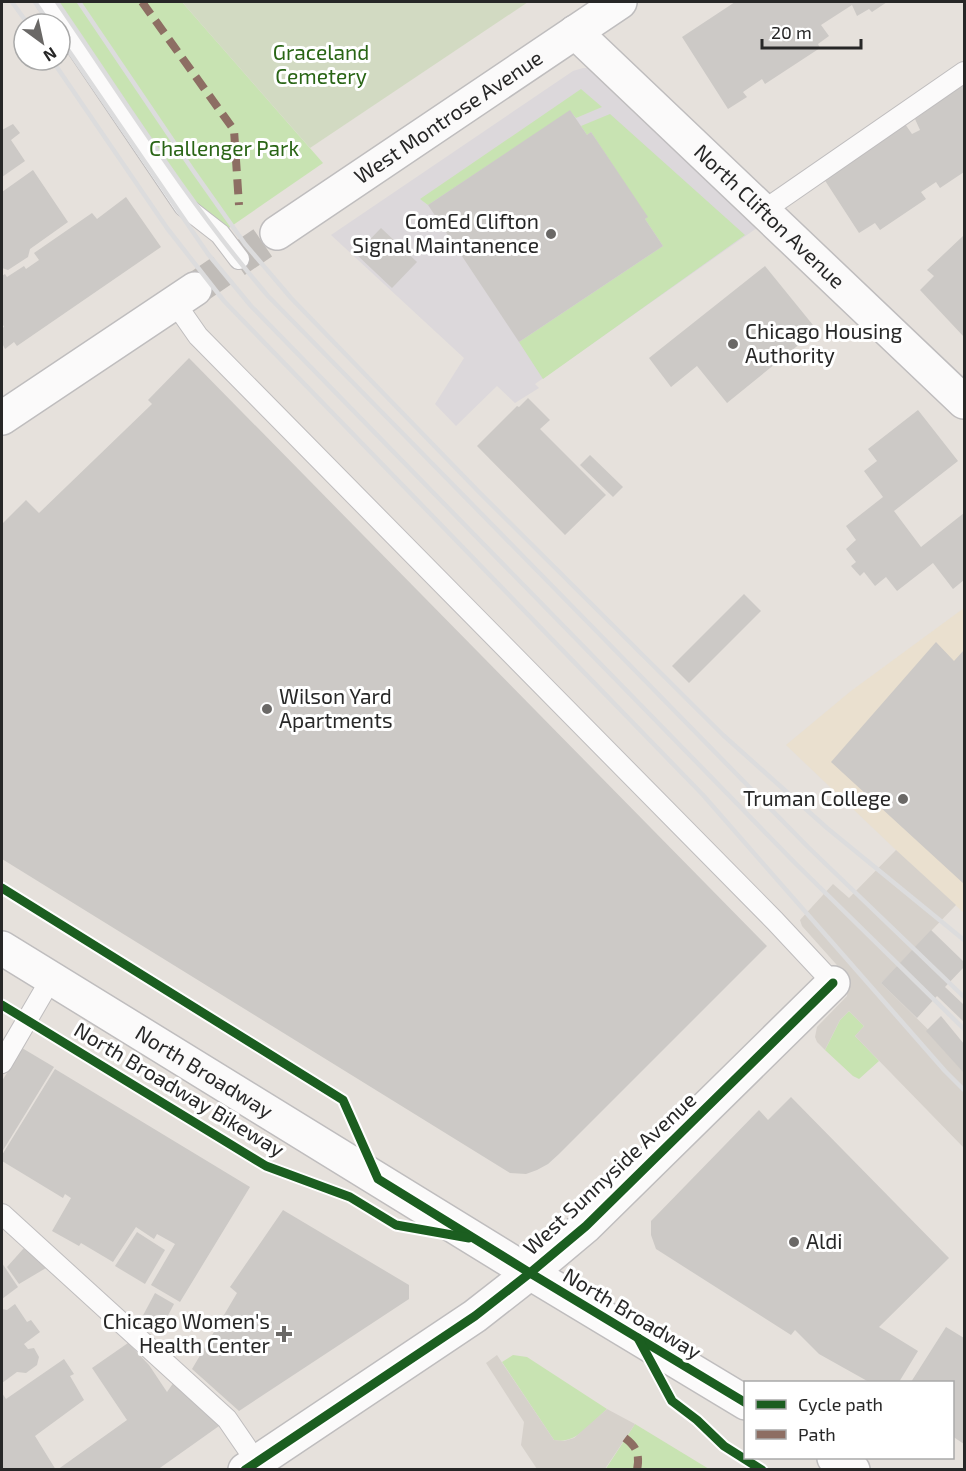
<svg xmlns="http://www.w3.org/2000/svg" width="966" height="1471" font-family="'Exo 2',sans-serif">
  <rect width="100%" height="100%" fill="#e6e1dc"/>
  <polygon fill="#dcd8db" points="583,68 588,68 595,73 764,223 535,384 539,388 515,403 497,386 456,426 435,404 464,358 331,235 573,71"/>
  <polygon fill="#eae0cf" points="964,608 964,913 896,850 786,745 851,691"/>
  <g fill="#c8e3b2">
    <polygon points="46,2 182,2 323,163 220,234 207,226"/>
    <polygon points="581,89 602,107 576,118 570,111 428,205 420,199"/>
    <polygon points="610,114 745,235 543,379 519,342 663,246 645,219 647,217 591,132 587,135 581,126"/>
    <polygon points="849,1011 864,1026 855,1036 879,1061 859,1079 853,1076 825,1050 840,1020"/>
    <path d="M513,1355L527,1357L607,1409C592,1422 576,1445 554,1440L502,1362Z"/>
    <polygon points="635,1424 709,1469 605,1470"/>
  </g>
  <polygon fill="#d2dac2" points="182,2 528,2 310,148"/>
  <g fill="#d6d1cb">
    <polygon points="896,850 956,905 881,983 964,1065 964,1148 855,1036 864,1026 849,1011 840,1020 825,1050 817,1042 815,1037 817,1027 847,996 848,986 844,973 802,926 800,920 833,884 849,898"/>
    <polygon points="497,1355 554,1440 564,1441 574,1438 607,1409 635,1424 605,1469 537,1469 521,1445 524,1422 486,1363"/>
  </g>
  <g fill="#ccc9c6">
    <polygon points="735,2 887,2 872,12 869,9 857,16 852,5 821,25 829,36 818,44 820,48 765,84 762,79 743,92 747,97 728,109 682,37"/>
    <polygon points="964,84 964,172 940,188 936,182 921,192 926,199 880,230 875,223 859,233 824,179 905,124 912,134 920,130 915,119"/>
    <polygon points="570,110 587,135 591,132 648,217 645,219 663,246 519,342 428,205"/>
    <polygon points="13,124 20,133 11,140 25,161 2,177 2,130"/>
    <polygon points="33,170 68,222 30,249 28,257 8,270 2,268 2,192"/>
    <polygon points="126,197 161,247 17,346 14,342 5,349 2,343 2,328 4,327 2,323 2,276 5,274 7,277 24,266 26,269 39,260 34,253 92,213 97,219"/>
    <polygon points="381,228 417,262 392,288 356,254"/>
    <polygon points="963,236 964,238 964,337 920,290 934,276 927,270"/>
    <polygon points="765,266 817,330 727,403 697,366 671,387 649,358"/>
    <polygon points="189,358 767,946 559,1154 548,1164 537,1170 526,1174 510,1173 2,859 2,524 26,500 39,513 152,404 148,400"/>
    <polygon points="528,398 550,420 540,429 606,495 565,535 477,446 517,406 519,407"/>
    <polygon points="918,410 958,461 894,511 921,547 964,513 964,580 953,589 933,563 897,591 886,577 875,586 864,572 860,576 851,566 856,562 846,549 856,540 846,526 883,497 864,471 877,461 868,449"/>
    <polygon points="590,455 623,487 613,497 580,465"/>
    <polygon points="744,594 761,611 689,683 672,666"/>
    <polygon points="936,642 954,661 964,650 964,884 831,762"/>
    <polygon points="931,930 964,962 964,967 945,987 964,1005 964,1022 937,996 917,1018 881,983"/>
    <polygon points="941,1016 964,1044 964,1073 926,1031"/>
    <polygon points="22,1048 54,1067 2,1152 2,1081"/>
    <polygon points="55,1069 250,1187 180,1302 151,1285 175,1244 157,1234 154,1239 136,1227 113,1262 81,1243 79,1246 52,1231 71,1198 65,1194 63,1198 2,1161 2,1155"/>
    <polygon points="791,1097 949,1258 879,1327 918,1351 899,1382 869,1382 819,1354 795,1330 791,1335 656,1249 651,1235 651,1221 759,1110 768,1120"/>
    <polygon points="283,1210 409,1285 409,1299 239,1411 192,1369 237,1293 230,1287"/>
    <polygon points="137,1232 165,1250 145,1284 115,1266"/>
    <polygon points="24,1248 46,1268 19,1284 7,1267"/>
    <polygon points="2,1263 18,1287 2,1299"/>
    <polygon points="155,1293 174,1304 160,1331 140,1321"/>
    <polygon points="15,1304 27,1322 31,1320 40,1332 24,1344 28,1349 34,1348 39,1357 37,1365 26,1373 17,1372 2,1383 2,1309 7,1310"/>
    <polygon points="946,1327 964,1338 964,1444 952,1436 952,1382 911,1382"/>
    <polygon points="128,1343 149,1365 167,1392 174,1382 219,1426 157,1470 57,1470 127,1420 92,1368"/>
    <polygon points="64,1359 74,1374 70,1376 84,1400 35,1436 56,1470 2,1470 2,1393 6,1399"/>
  </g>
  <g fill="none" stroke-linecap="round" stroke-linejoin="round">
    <polyline stroke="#c0bcb8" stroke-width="33" stroke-dasharray="33 16" stroke-linecap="butt" points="195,289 277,233"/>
    <g stroke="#bfbdbe" stroke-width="22">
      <g id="lane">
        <polyline points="46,2 184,206 220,234 239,259"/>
        <polyline points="763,211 964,72"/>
        <polyline points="175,303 198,336 775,921 833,983"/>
        <polyline points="2,1063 51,979"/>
        <polyline points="2,1214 227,1419 262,1470"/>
      </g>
    </g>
    <g stroke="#bfbdbe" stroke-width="36">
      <g id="street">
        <path id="s1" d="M575,32L964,402"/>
        <polyline points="245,1470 475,1316 530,1273 586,1226 833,983"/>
      </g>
    </g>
    <g stroke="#bfbdbe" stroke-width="36">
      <g id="secondary">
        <path id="s2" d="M277,233L620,2"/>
        <polyline points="2,418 195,289"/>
        <path id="s3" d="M2,948L530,1273L746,1403"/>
        <polyline points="834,1458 853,1470"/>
      </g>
    </g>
    <use href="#lane" stroke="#fbfafa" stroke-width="20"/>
    <use href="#street" stroke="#fbfafa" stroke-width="33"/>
    <use href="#secondary" stroke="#fbfafa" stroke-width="33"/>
    <g stroke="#dcdcdd" stroke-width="4.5">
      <polyline points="12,2 28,24"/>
      <polyline points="35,2 50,24"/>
      <path d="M57,2C125,101 189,204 268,296L808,847L964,997"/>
      <polyline points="79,2 192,169 245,244 291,298 479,492 723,735 827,828 964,940"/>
      <polyline points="60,38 208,254 251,306 794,862 964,1029"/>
      <polyline points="52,60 167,228 224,301 703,795 945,1071 964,1090"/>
    </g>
    <g stroke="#8d6e63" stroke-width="8" stroke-dasharray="15 8" stroke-linecap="butt">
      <polyline points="142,2 234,130 239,205"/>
      <path d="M625,1438C637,1447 640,1455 637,1470"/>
    </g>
    <g stroke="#fff" stroke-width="13">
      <g id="cycleway">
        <polyline points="2,888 343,1100 378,1179 530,1273 746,1403"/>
        <polyline points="2,1005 266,1166 350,1197 396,1225 469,1238"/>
        <polyline points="638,1338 672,1401 697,1420 724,1446 762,1470"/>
        <polyline points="245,1470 475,1316 530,1273 586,1226 833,983"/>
      </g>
    </g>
    <use href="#cycleway" stroke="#1b5e20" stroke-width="9"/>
  </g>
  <g fill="#6a6866" stroke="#fff" stroke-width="2">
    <circle cx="551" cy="234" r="6"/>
    <circle cx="733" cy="344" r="6"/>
    <circle cx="267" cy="709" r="6"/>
    <circle cx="903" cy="799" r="6"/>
    <circle cx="794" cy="1242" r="6"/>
    <path d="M281 1325h6v6h6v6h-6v6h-6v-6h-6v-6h6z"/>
  </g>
  <g text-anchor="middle" stroke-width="6" stroke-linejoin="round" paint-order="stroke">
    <g font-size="21" fill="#296515" stroke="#fff">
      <text x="321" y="60">Graceland<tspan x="321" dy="24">Cemetery</tspan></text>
      <text x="224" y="156">Challenger Park</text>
    </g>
    <g font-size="21" fill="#272727" stroke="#fff">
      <text dy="7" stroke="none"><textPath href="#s2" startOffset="207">West Montrose Avenue</textPath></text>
      <text dy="7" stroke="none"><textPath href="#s1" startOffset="268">North Clifton Avenue</textPath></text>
      <text dy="7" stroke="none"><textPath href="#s3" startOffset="237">North Broadway</textPath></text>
      <text transform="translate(179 1090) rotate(31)" y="7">North Broadway Bikeway</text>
      <text transform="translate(610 1174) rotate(-43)" y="7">West Sunnyside Avenue</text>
      <text transform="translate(632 1314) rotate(31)" y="7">North Broadway</text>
    </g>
    <g font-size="21" fill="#272727" stroke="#fff" text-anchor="end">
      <text x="539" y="229">ComEd Clifton<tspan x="539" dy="24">Signal Maintanence</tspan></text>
      <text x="745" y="339" text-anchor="start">Chicago Housing<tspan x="745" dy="24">Authority</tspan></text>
      <text x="279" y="704" text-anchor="start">Wilson Yard<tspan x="279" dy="24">Apartments</tspan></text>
      <text x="891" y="806">Truman College</text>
      <text x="806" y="1249" text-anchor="start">Aldi</text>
      <text x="270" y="1329">Chicago Women's<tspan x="270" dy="24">Health Center</tspan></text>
    </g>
  </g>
  <rect width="966" height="1471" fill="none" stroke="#272727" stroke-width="6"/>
  <rect x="744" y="1381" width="210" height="78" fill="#ffffff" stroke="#a9a9a9" stroke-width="1.5"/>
  <rect x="756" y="1400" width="30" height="9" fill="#1b5e20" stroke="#a9a9a9" stroke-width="1.5"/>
  <text x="798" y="1411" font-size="18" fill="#272727">Cycle path</text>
  <rect x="756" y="1430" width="30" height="9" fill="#8d6e63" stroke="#a9a9a9" stroke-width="1.5"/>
  <text x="798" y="1441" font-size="18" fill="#272727">Path</text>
  <g transform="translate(42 42) rotate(147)"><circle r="28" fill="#ffffff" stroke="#a9a9a9" stroke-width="1.5"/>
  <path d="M0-4.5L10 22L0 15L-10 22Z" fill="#6a6866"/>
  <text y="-9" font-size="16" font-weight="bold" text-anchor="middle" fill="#272727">N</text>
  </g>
  <path d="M762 39v9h99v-9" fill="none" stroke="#272727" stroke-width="3"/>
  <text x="771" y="39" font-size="18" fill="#272727" stroke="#ffffff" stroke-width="4.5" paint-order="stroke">20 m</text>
</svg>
